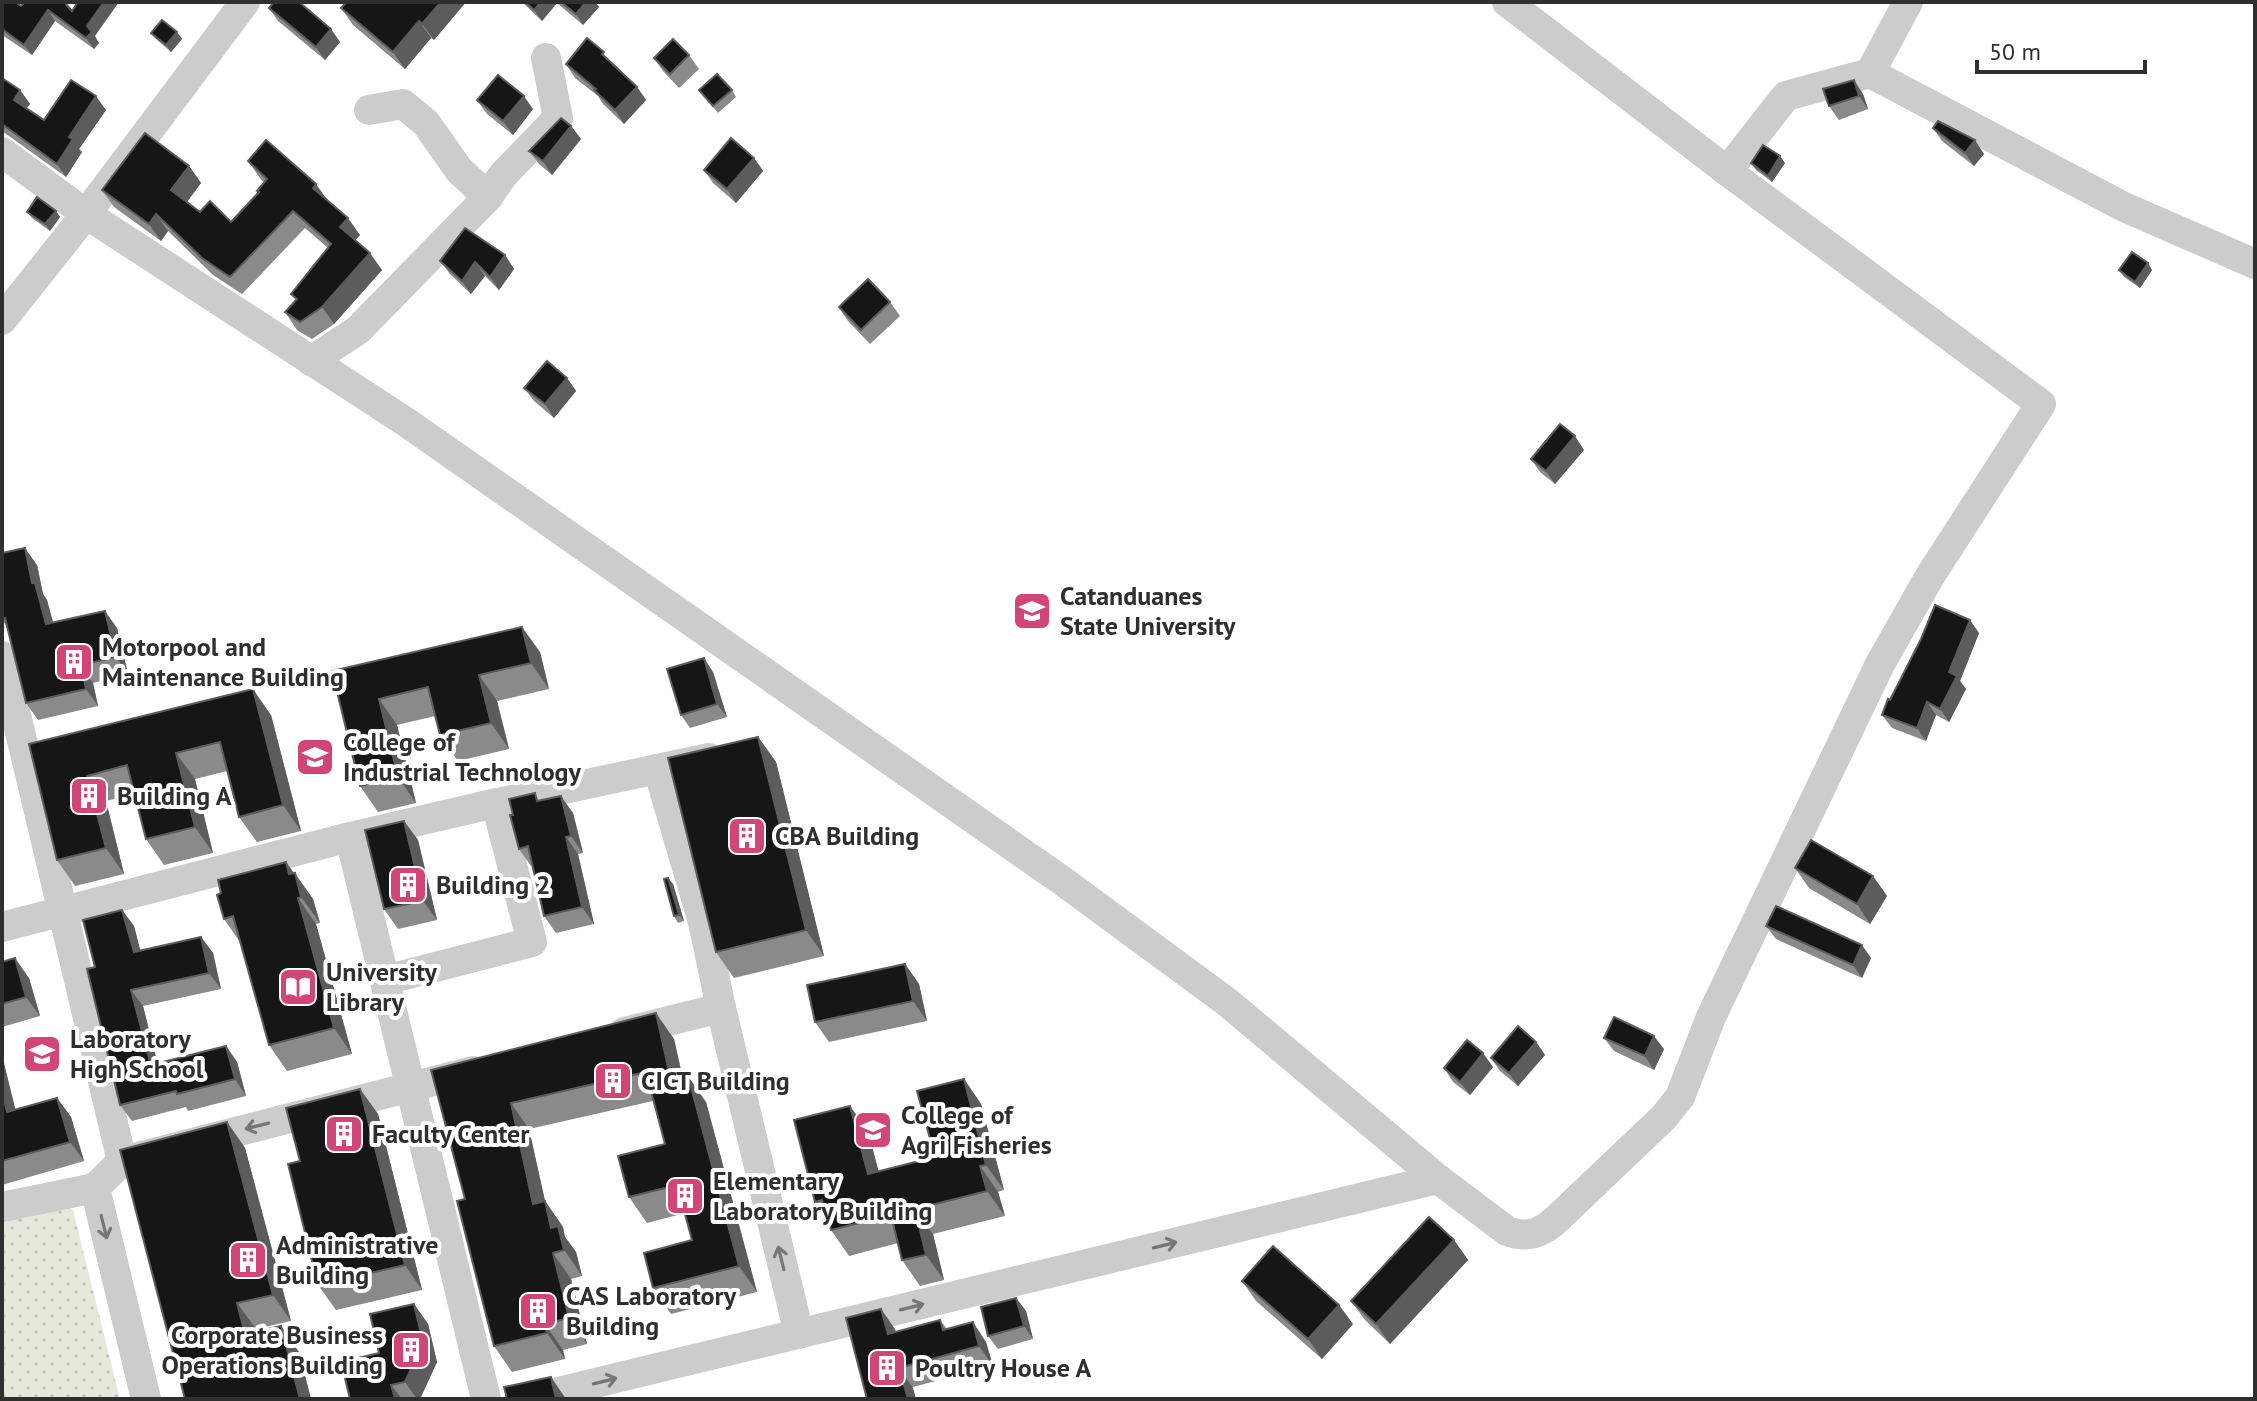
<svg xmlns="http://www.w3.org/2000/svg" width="2257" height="1401" font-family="'PT Sans',sans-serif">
  <defs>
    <pattern id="park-dots" width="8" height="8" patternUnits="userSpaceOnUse" patternTransform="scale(2)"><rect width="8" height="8" fill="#e6e8dc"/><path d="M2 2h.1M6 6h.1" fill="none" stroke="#c6c7bd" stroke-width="1.8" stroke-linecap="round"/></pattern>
  </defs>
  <rect width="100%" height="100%" fill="#fff"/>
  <polygon fill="url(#park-dots)" points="66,1204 73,1210 120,1399 2,1399 2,1213"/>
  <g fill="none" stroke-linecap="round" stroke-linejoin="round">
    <g stroke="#ccc" stroke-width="30">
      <polyline points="1870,73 2124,207 2255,264"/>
      <polyline points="369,110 403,104 426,123 459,170 488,197"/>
      <path d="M2,152L86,214L406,422L1064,882L1227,1002L1438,1179L1507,1231C1528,1239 1542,1233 1558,1218L1664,1117L1680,1097L1711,1017L1880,664L1930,576L2041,404L1727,171L1507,2"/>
      <polyline points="1727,171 1786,96 1870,73 1908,2"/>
      <polyline points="2,320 86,214 245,2"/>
      <polyline points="311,361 358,330 488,197 503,175 558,118 546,58"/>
      <polyline points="2,656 122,1161"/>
      <polyline points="658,769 703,922 721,1008"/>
      <polyline points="498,803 709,758"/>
      <polyline points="350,837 486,1399"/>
      <polyline points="2,927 350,837 496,803 532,942 385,980"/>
      <polyline points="624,1032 721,1008 799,1334"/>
      <polyline points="2,1207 95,1188"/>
      <polyline points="146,1399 95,1188 122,1161 473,1071"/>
      <polyline points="529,1399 1438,1179"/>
    </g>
  </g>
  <g fill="#8a8a8a">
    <polygon points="2,2 21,6 64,2 99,43 94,49 55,21 32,55 2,35"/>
    <polygon points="466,2 434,40 431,38 405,69 353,25 341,8"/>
    <polygon points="522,2 595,2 599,7 583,25 557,3 542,21"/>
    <polygon points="269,8 340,42 325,60 278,21"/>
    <polygon points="177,32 182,39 171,52 156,39 151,33"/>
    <polygon points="689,55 699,69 679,88 663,71 654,58"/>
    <polygon points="610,61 637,87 646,100 624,124 603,104 598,96 575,78 566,64"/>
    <polygon points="2,78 20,90 30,104 26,108 44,120 106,110 79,149 82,152 66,177 2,131"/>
    <polygon points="699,90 732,90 736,97 718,113"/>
    <polygon points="1863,94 1868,109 1839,120 1829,106"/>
    <polygon points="477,100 533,109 513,135 487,114"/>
    <polygon points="571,126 581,139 552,175 539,164 529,151"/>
    <polygon points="1933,128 1984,154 1974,166 1942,141"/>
    <polygon points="754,158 763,171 736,203 713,183 704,170"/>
    <polygon points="248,161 328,201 360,235 355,240 382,270 334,324 312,339 297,330 285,312 296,300 291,294 328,248 305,228 242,294 213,275 168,231 161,241 114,207 102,190 189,166 201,183 187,202 200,212 231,222 258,193 264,183 260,178"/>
    <polygon points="1751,163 1785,163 1772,182 1756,170"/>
    <polygon points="56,211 60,217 50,231 32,218 27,212"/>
    <polygon points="505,255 514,269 499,290 485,276 471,294 450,274 440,261"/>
    <polygon points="2119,270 2152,270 2140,288 2124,277"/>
    <polygon points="890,302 900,316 870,344 848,321 839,307"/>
    <polygon points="567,378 576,391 554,418 534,401 524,388"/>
    <polygon points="1584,450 1555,484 1540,472 1531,459"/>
    <polygon points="2,553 37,565 43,594 47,600 53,623 117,628 128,674 93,683 98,706 38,720 26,703 8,628 2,620"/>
    <polygon points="1979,633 1960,681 1966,689 1949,722 1936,715 1926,741 1892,728 1882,715 1890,700"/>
    <polygon points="540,652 549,689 497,701 509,749 458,761 440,735 435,716 397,725 416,803 378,812 360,786 332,671"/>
    <polygon points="713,672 727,717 690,728 681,715"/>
    <polygon points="271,715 301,831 257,842 239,817 227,771 195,779 213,853 164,865 146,839 135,794 106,801 124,874 75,886 57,860 29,744"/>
    <polygon points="758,737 776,762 824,956 734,978 716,952"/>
    <polygon points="540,801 573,813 583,853 578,854 594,924 556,933 544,916 533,865 531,866 519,849"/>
    <polygon points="404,821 418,840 437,920 398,929 384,909"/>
    <polygon points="1795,868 1873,876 1887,896 1870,924 1809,888"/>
    <polygon points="295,873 313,899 320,923 316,924 352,1054 287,1071 269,1045 240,942 224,919"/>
    <polygon points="668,878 673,884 684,921 678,923 674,916"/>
    <polygon points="122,910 134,926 140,951 201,937 213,953 221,989 143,1006 157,1063 226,1046 237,1062 246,1096 188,1111 186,1107 132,1121 120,1105 95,967"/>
    <polygon points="1766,926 1871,958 1862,978 1776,939"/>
    <polygon points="2,962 29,978 40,1016 2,1027"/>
    <polygon points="905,964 919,984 927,1021 829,1042 815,1022"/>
    <polygon points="1604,1038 1664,1049 1654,1070 1614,1051"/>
    <polygon points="674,1039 683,1078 706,1102 757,1292 671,1314 653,1288 692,1240 685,1213 647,1223 629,1197 665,1144 653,1101 529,1129 545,1201 563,1227 565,1237 576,1252 582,1276 571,1279 587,1344 563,1350 565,1359 512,1372 494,1346 465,1199 431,1070"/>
    <polygon points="1536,1042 1545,1055 1518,1086 1500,1071 1491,1058"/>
    <polygon points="2,1055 15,1110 57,1098 71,1117 84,1161 2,1185"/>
    <polygon points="1493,1067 1470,1095 1453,1082 1444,1068"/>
    <polygon points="964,1079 981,1104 1004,1190 998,1192 1005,1216 933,1234 944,1280 920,1286 902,1260 898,1243 849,1256 831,1230 828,1220 815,1202 868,1131 878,1171 935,1157"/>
    <polygon points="360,1089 378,1114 422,1290 336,1310 318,1285 300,1161"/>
    <polygon points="227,1122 245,1148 291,1321 256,1329 256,1332 299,1352 311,1399 185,1399"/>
    <polygon points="1454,1240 1468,1260 1390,1344 1365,1320 1351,1301"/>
    <polygon points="1242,1281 1353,1324 1322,1359 1256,1301"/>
    <polygon points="1016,1298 1026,1311 1033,1339 998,1349 988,1336"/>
    <polygon points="414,1304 428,1324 437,1362 420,1399 350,1399 379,1353"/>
    <polygon points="940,1320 947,1329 986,1342 993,1366 867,1399 895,1329 895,1332"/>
  </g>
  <g fill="#5c5c5c">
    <polygon points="104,2 119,2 95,36 99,43 94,49 86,38 87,26"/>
    <polygon points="441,2 466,2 434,40 422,24"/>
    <polygon points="541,2 556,2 557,3 542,21 534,10"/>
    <polygon points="586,2 595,2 599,7 583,25 576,14"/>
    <polygon points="48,10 55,21 32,55 24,45"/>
    <polygon points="419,21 431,38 405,69 393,52"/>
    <polygon points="331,29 340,42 325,60 316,47"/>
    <polygon points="177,32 182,39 171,52 166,45"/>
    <polygon points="1854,80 1863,94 1868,109 1859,96"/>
    <polygon points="637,87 646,100 624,124 615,110"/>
    <polygon points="20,90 30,104 23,113 14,100"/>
    <polygon points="96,96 106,110 79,149 82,152 66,177 57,164 69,137"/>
    <polygon points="524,96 533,109 513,135 503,121"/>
    <polygon points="571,126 581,139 552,175 543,161"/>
    <polygon points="1975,140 1984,154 1974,166 1965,153"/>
    <polygon points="1780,156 1785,163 1772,182 1768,176"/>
    <polygon points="754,158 763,171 736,203 727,189"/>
    <polygon points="189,166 201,183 183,207 171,190"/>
    <polygon points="316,184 328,201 313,188"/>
    <polygon points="56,211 60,217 50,231 45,224"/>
    <polygon points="156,214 168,231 161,241 149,224"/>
    <polygon points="348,218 360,235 352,244 340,227"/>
    <polygon points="370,253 382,270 334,324 322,307"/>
    <polygon points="505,255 514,269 499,290 490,277"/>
    <polygon points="475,262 485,276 471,294 462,281"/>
    <polygon points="2148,263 2152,270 2140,288 2135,282"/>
    <polygon points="567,378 576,391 554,418 545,404"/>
    <polygon points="1575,436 1584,450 1555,484 1546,471"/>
    <polygon points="25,548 37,565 43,594 47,600 58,641 46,624 32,583"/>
    <polygon points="105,611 117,628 128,674 116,657"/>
    <polygon points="1970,620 1979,633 1960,681 1966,689 1949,722 1940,709 1949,672"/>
    <polygon points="522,627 540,652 549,689 531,663"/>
    <polygon points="704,658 713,672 727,717 717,704"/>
    <polygon points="81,665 93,683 98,706 86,689"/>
    <polygon points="479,675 497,701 509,749 491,723"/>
    <polygon points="253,689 271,715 301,831 283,805"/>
    <polygon points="379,699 397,725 416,803 398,777"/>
    <polygon points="1927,702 1936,715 1926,741 1917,728"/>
    <polygon points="758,737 776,762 824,956 806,930"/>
    <polygon points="176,753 195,779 213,853 195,827"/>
    <polygon points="87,776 106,801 124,874 106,848"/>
    <polygon points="561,796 573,813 583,853 571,836"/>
    <polygon points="404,821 418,840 437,920 423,901"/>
    <polygon points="566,837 578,854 594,924 582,907"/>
    <polygon points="286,862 313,899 320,923 301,897 289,874"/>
    <polygon points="1873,876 1887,896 1870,924 1857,904"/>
    <polygon points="668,878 673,884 684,921 679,915"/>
    <polygon points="298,898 316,924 352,1054 334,1028"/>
    <polygon points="122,910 134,926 145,968 134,952"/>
    <polygon points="201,937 213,953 221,989 209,973"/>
    <polygon points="1862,945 1871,958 1862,978 1853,965"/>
    <polygon points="15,958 29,978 40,1016 26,997"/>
    <polygon points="905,964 919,984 927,1021 913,1001"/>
    <polygon points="131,990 143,1006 162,1081 151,1065"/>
    <polygon points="656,1013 674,1039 689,1107 671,1081"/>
    <polygon points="1654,1036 1664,1049 1654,1070 1645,1056"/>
    <polygon points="1536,1042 1545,1055 1518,1086 1509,1073"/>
    <polygon points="226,1046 237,1062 246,1096 235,1079"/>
    <polygon points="1483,1053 1493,1067 1470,1095 1460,1082"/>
    <polygon points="2,1055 21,1132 7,1112 2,1091"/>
    <polygon points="688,1076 706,1102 757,1292 739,1266"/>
    <polygon points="964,1079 981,1104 1004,1190 986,1165"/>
    <polygon points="360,1089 378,1114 422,1290 405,1265"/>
    <polygon points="57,1098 71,1117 84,1161 70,1142"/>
    <polygon points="511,1103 529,1129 545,1201 563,1227 565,1237 576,1252 582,1276 533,1204"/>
    <polygon points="850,1106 868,1131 886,1199 868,1174"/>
    <polygon points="227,1122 245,1148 291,1321 273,1295"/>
    <polygon points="980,1166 998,1192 1005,1216 987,1191"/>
    <polygon points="915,1209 933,1234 944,1280 926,1255"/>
    <polygon points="1454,1240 1468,1260 1390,1344 1376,1324"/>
    <polygon points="553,1253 571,1279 587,1344 569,1318"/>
    <polygon points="1016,1298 1026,1311 1033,1339 1024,1326"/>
    <polygon points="237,1303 256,1329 263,1360 245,1334"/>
    <polygon points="414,1304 428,1324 437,1362 420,1399 417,1399 405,1382"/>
    <polygon points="1339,1305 1353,1324 1322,1359 1308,1339"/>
    <polygon points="881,1309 895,1329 902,1354 888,1334"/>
    <polygon points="973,1322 986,1342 993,1366 979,1346"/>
    <polygon points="545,1324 563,1350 565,1359 547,1333"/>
    <polygon points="281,1326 299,1352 311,1399 300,1399"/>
    <polygon points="899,1368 913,1388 916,1399 908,1399"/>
    <polygon points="551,1377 566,1399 556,1399"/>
    <polygon points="391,1385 402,1399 395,1399"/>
  </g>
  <g fill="#161616" stroke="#5c5c5c" stroke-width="2">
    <polygon points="2,2 15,2 21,6 25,2 64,2 72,11 78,2 104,2 87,26 92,32 86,38 48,10 24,45 2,29"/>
    <polygon points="274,2 299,2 331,29 316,47 269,8"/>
    <polygon points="347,2 441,2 422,24 419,21 393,52 341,8"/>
    <polygon points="525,2 541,2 534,10"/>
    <polygon points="561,2 586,2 576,14"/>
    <polygon points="162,20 177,32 166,45 151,33"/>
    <polygon points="587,38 604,52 602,54 637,87 615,110 594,90 596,89 566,64"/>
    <polygon points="673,39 689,55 670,74 654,58"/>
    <polygon points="717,74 732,90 713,106 699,90"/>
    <polygon points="498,75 524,96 503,121 477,100"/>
    <polygon points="2,78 20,90 14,100 44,120 71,80 96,96 69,137 73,139 57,164 2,124"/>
    <polygon points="1854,80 1859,96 1829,106 1823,89"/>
    <polygon points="561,118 571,126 543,161 529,151"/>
    <polygon points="1938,121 1975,140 1965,153 1933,128"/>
    <polygon points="145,133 189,166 171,190 200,212 210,201 231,222 259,192 257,191 267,179 248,161 266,140 316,184 313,188 348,218 340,227 370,253 322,307 300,322 285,312 297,299 291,294 331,244 293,211 230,277 202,258 156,214 149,224 102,190"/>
    <polygon points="731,138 754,158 727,189 704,170"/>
    <polygon points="1763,145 1780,156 1768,176 1751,163"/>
    <polygon points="37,197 56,211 45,224 27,212"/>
    <polygon points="465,228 505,255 490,277 475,262 462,281 440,261"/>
    <polygon points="2132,252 2148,263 2135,282 2119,270"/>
    <polygon points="868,279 890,302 861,330 839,307"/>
    <polygon points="547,361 567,378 545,404 524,388"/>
    <polygon points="1560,424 1575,436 1546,471 1531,459"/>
    <polygon points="25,548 32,583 35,583 46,624 105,611 116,657 81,665 86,689 26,703 5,618 2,618 2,553"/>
    <polygon points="1935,605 1970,620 1949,672 1957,676 1940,709 1927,702 1917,728 1882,715 1888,699 1890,700 1921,639"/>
    <polygon points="522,627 531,663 479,675 491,723 440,735 428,687 379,699 398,777 360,786 332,671"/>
    <polygon points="704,658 717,704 681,715 667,669"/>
    <polygon points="253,689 283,805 239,817 220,742 176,753 195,827 146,839 127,765 87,776 106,848 57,860 29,744"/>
    <polygon points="758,737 806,930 716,952 668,758"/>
    <polygon points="535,793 537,801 561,796 571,836 566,837 582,907 544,916 528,846 519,849 510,815 513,815 509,799"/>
    <polygon points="404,821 423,901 384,909 365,830"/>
    <polygon points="1811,840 1873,876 1857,904 1795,868"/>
    <polygon points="286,862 289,874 295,873 301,897 298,898 334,1028 269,1045 233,916 224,919 217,895 221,893 218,880"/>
    <polygon points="668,878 679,915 674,916 664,879"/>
    <polygon points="1776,906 1862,945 1853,965 1766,926"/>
    <polygon points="122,910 134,952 201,937 209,973 131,990 151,1065 226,1046 235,1079 177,1094 176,1091 120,1105 87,969 95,967 83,920"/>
    <polygon points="15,958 26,997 2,1004 2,962"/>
    <polygon points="905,964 913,1001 815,1022 807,985"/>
    <polygon points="656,1013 671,1081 688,1076 739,1266 653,1288 644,1253 692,1240 677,1185 629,1197 618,1156 665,1144 646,1072 511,1103 533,1204 545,1201 551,1228 558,1226 564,1250 553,1253 569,1318 545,1324 547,1333 494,1346 457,1201 465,1199 431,1070"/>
    <polygon points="1614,1017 1654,1036 1645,1056 1604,1038"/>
    <polygon points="1518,1026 1536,1042 1509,1073 1491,1058"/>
    <polygon points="1467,1040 1483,1053 1460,1082 1444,1068"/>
    <polygon points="964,1079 986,1165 980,1166 987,1191 915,1209 926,1255 902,1260 891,1215 831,1230 822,1200 815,1202 794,1120 850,1106 868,1174 935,1157 917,1091"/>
    <polygon points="360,1089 405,1265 318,1285 288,1164 300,1161 286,1108"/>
    <polygon points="2,1091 7,1112 57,1098 70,1142 2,1161"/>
    <polygon points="227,1122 273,1295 237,1303 245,1334 281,1326 300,1399 185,1399 120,1150"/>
    <polygon points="1429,1217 1454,1240 1376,1324 1351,1301"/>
    <polygon points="1273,1246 1339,1305 1308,1339 1242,1281"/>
    <polygon points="1016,1298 1024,1326 988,1336 981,1307"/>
    <polygon points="414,1304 423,1342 405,1382 391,1385 395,1398 350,1399 341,1362 379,1353 370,1314"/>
    <polygon points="881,1309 888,1334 940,1320 943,1330 973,1322 979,1346 899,1368 908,1399 867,1399 846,1318"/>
    <polygon points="551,1377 556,1399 507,1399 504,1387"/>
  </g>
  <defs><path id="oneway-shaft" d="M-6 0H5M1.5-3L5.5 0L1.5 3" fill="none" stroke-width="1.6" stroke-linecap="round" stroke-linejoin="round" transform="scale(2)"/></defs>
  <g stroke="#767676">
    <use href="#oneway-shaft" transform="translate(257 1126) rotate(166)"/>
    <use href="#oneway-shaft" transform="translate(104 1227) rotate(76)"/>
    <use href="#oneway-shaft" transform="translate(1165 1245) rotate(-14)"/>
    <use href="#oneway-shaft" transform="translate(781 1258) rotate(-104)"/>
    <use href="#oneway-shaft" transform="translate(912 1307) rotate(-14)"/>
    <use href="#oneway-shaft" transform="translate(605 1381) rotate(-14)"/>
  </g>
  <defs>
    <g id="university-square" transform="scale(2)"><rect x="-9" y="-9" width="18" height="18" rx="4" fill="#d24677" stroke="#fff"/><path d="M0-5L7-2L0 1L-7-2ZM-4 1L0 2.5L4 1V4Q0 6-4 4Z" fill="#fff"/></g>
    <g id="building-square" transform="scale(2)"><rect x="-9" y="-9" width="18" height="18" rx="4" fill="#d24677" stroke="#fff"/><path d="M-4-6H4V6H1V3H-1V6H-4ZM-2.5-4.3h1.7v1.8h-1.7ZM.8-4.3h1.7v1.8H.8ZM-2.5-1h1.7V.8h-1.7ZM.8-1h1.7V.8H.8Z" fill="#fff"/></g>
    <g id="library-square" transform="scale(2)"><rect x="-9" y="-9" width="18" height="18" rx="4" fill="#d24677" stroke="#fff"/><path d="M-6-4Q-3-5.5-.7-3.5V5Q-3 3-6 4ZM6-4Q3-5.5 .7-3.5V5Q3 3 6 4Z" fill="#fff"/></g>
    <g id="school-square" transform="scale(2)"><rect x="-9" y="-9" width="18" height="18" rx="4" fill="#d24677" stroke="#fff"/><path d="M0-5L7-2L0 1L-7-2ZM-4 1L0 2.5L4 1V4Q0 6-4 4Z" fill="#fff"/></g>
  </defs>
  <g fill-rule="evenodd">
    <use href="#university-square" x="1032" y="611"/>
    <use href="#building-square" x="74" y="662"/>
    <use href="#university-square" x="315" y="757"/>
    <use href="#building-square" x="89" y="796"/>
    <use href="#building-square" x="747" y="836"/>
    <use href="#building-square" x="408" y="885"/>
    <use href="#library-square" x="298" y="987"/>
    <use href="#school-square" x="42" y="1054"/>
    <use href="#building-square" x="613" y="1081"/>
    <use href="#university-square" x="873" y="1130"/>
    <use href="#building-square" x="344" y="1134"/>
    <use href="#building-square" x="685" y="1196"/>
    <use href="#building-square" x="248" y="1260"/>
    <use href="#building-square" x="538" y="1311"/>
    <use href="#building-square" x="411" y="1350"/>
    <use href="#building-square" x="887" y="1368"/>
  </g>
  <g text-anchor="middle" stroke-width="8" stroke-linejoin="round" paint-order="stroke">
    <g font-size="26" font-weight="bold" fill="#2f2f2f" stroke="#fff" text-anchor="start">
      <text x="1060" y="605">Catanduanes<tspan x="1060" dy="30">State University</tspan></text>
      <text x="102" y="656">Motorpool and<tspan x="102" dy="30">Maintenance Building</tspan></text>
      <text x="343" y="751">College of<tspan x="343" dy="30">Industrial Technology</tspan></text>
      <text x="117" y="805">Building A</text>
      <text x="775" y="845">CBA Building</text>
      <text x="436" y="894">Building 2</text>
      <text x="326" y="981">University<tspan x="326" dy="30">Library</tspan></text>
      <text x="70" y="1048">Laboratory<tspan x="70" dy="30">High School</tspan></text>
      <text x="641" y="1090">CICT Building</text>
      <text x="901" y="1124">College of<tspan x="901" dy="30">Agri Fisheries</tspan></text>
      <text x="372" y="1143">Faculty Center</text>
      <text x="713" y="1190">Elementary<tspan x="713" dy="30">Laboratory Building</tspan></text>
      <text x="276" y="1254">Administrative<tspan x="276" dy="30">Building</tspan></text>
      <text x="566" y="1305">CAS Laboratory<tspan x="566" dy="30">Building</tspan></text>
      <text x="383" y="1344" text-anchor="end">Corporate Business<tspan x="383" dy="30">Operations Building</tspan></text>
      <text x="915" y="1377">Poultry House A</text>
    </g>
  </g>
  <rect width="2257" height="1401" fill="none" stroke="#2f2f2f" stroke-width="8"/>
  <path d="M1977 60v12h168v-12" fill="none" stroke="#2f2f2f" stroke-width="4"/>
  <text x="1989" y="60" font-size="24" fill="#2f2f2f" stroke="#ffffff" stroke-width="6" paint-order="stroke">50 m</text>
</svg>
